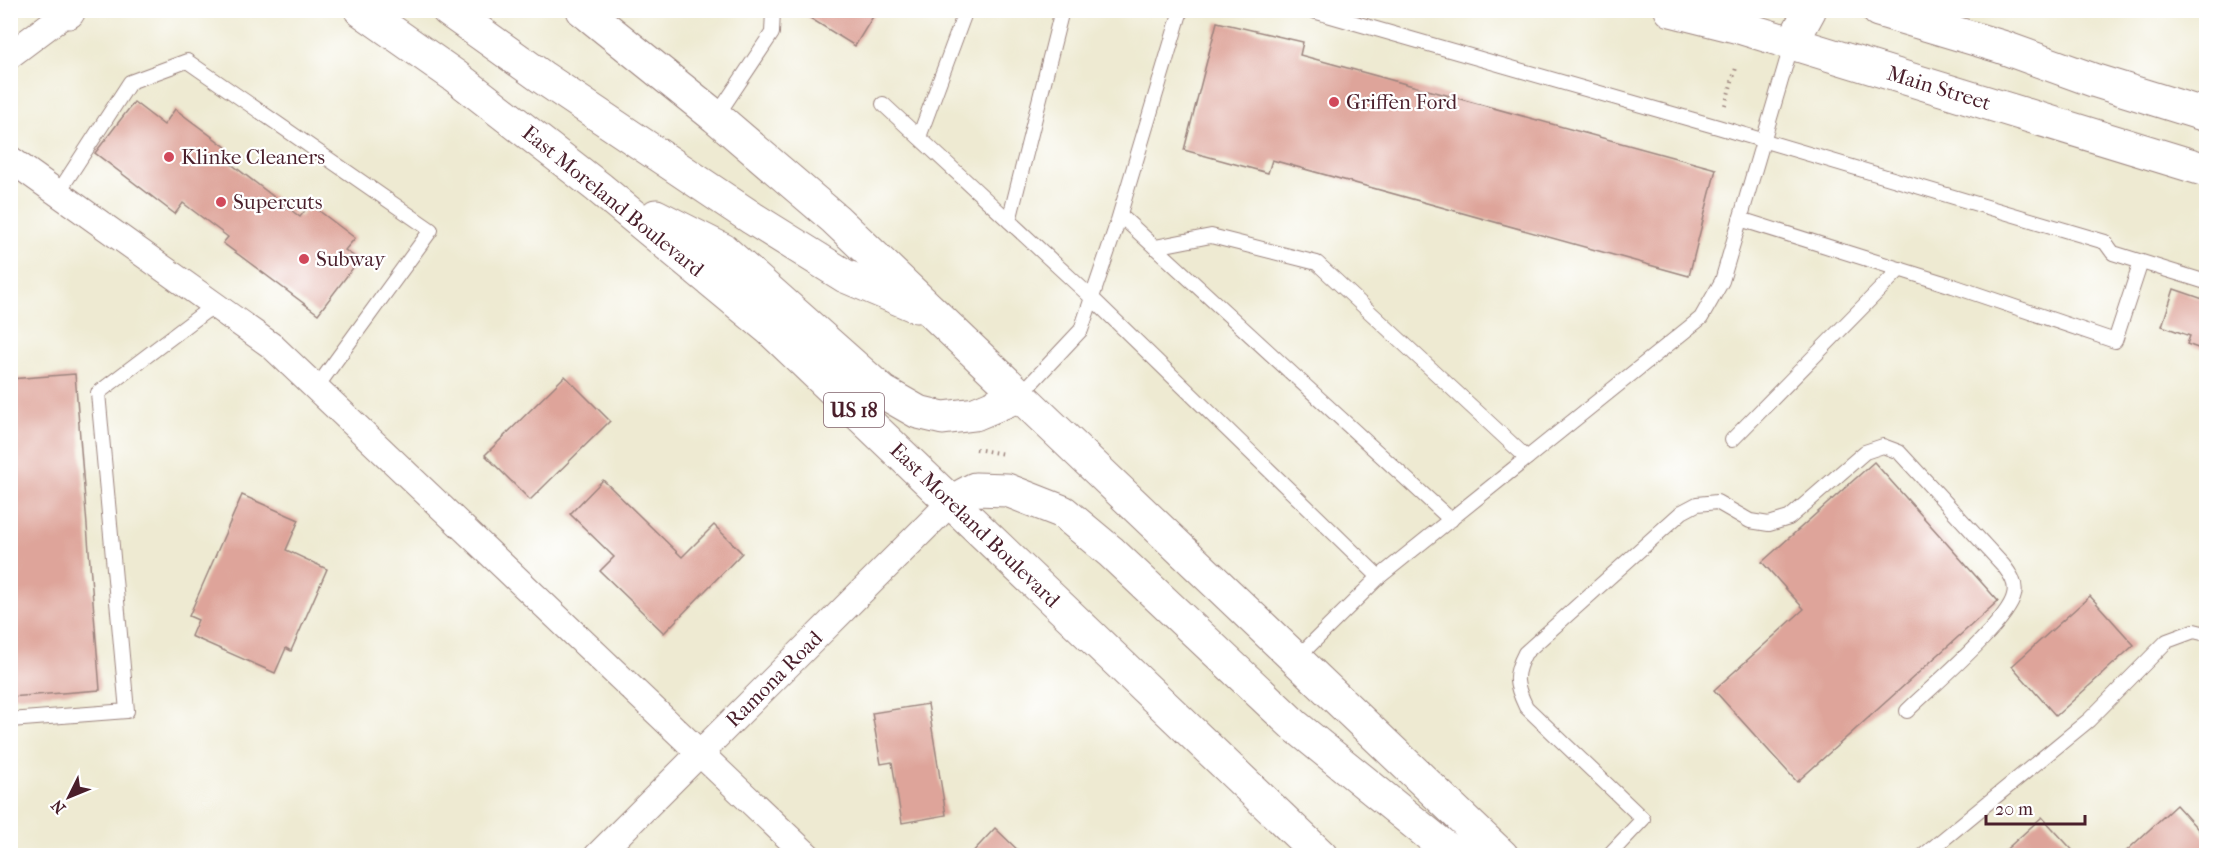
<svg xmlns="http://www.w3.org/2000/svg" width="2217" height="866" font-family="'IM FELL French Canon',serif">
  <rect width="100%" height="100%" fill="#fff"/>
  <filter id="ink" filterUnits="userSpaceOnUse"><feTurbulence type="fractalNoise" baseFrequency=".0167" numOctaves="2"/><feDisplacementMap in="SourceGraphic" scale="12" xChannelSelector="R" yChannelSelector="G"/><feConvolveMatrix kernelMatrix="1 2 1 2 8 2 1 2 1" color-interpolation-filters="sRGB"/></filter>
  <filter id="wash" filterUnits="userSpaceOnUse"><feTurbulence type="fractalNoise" baseFrequency=".008" numOctaves="4" result="noise"/><feDisplacementMap in="SourceGraphic" scale="24" xChannelSelector="R" yChannelSelector="G"/><feGaussianBlur stdDeviation="1.35" result="paint"/><feColorMatrix in="noise" values="0 0 0 0 0 0 0 0 0 0 0 0 0 0 0 0 0 1.4 0 .05"/><feComposite in="paint" operator="in"/></filter>
  <g filter="url(#wash)">
    <rect width="100%" height="100%" fill="#eeead2"/>
    <g id="blocks">
      <g fill="#dea49a">
        <polygon points="797,10 877,10 855,46"/>
        <polygon points="1217,22 1303,42 1300,55 1716,169 1689,276 1272,160 1268,173 1184,150"/>
        <polygon points="134,102 164,125 175,109 227,148 221,156 300,217 310,204 355,238 345,250 359,260 318,314 223,243 228,237 183,203 175,214 95,153"/>
        <polygon points="2174,289 2206,300 2206,351 2187,344 2190,336 2162,326"/>
        <polygon points="75,374 100,690 10,697 10,379"/>
        <polygon points="565,376 610,421 530,500 485,455"/>
        <polygon points="1874,462 1998,601 1797,782 1714,690 1804,609 1762,562"/>
        <polygon points="603,480 682,557 714,525 742,553 664,633 600,571 614,557 570,514"/>
        <polygon points="242,495 299,520 286,550 327,569 291,651 286,648 275,673 191,636 198,620 189,616"/>
        <polygon points="2090,596 2134,645 2056,716 2012,666"/>
        <polygon points="928,704 946,815 902,823 892,762 881,764 872,713"/>
        <polygon points="2176,805 2206,838 2206,856 2121,856"/>
        <polygon points="2042,817 2078,856 1999,856"/>
        <polygon points="995,828 1024,856 969,856"/>
      </g>
    </g>
  </g>
  <g filter="url(#ink)">
    <use href="#blocks" fill-opacity="0" stroke="#9c847e" stroke-width="1.5"/>
    <g fill="none" stroke-linecap="round" stroke-linejoin="round">
      <g stroke="#9c847e" stroke-width="16">
        <g id="service">
          <polyline points="1310,10 1718,127 2105,242 2113,253 2206,282"/>
          <polyline points="883,104 1092,298 1379,577"/>
          <polyline points="716,117 772,33 773,10"/>
          <polyline points="919,137 966,10"/>
          <polyline points="58,193 130,82 187,61 431,230 316,388"/>
          <polyline points="1120,215 1451,520"/>
          <polyline points="1740,219 1953,286 2115,341 2141,262"/>
          <polyline points="1009,221 1062,10"/>
          <polyline points="1155,247 1211,236 1317,263 1527,458"/>
          <polyline points="1020,395 1081,330 1116,227 1181,10"/>
          <polyline points="1732,440 1900,269"/>
          <polyline points="1296,659 1379,577 1701,318 1722,281 1792,43"/>
          <polyline points="10,720 127,711 98,393 214,305"/>
          <path d="M1608,856L1643,819L1526,707C1515,684 1513,676 1525,653L1682,512L1697,504L1717,502L1750,521L1769,524L1789,518L1865,452L1883,446L1899,452L2003,565C2010,574 2017,583 2014,595C2008,623 1930,688 1907,711"/>
          <polyline points="1923,856 2089,720 2167,641 2194,631 2206,634"/>
        </g>
      </g>
      <g stroke="#9c847e" stroke-width="28">
        <g id="minor">
          <polyline points="10,55 70,10"/>
          <polyline points="10,159 272,346 808,856"/>
          <polyline points="597,856 951,502"/>
        </g>
      </g>
      <g stroke="#9c847e" stroke-width="34">
        <polyline id="tertiary" points="1792,43 1810,10"/>
      </g>
      <g stroke="#9c847e" stroke-width="35">
        <g id="secondary">
          <polyline points="1671,10 1739,27 2206,170"/>
          <polyline points="1878,10 2002,47 2093,80 2206,115"/>
        </g>
      </g>
      <g stroke="#9c847e" stroke-width="35">
        <g id="primary">
          <polyline points="361,10 455,76 598,187 771,330 1321,856"/>
          <polyline points="448,10 542,77 752,218 845,276 916,306"/>
          <polyline points="583,10 716,117 835,219 1502,856"/>
          <polyline points="68,12 69,10"/>
          <polyline points="656,216 723,250 883,392 918,412 943,418 975,414 1020,395"/>
          <polyline points="951,502 975,489 1007,490 1063,512 1111,552 1294,725 1443,846 1460,856"/>
        </g>
      </g>
      <g stroke="#9c847e" stroke-width="4" stroke-dasharray="1.5 4.5" stroke-linecap="butt">
        <polyline points="1725,105 1736,68"/>
        <polyline points="976,449 1004,454"/>
      </g>
      <use href="#service" stroke="#fff" stroke-width="14"/>
      <use href="#minor" stroke="#fff" stroke-width="26"/>
      <use href="#tertiary" stroke="#fff" stroke-width="32"/>
      <use href="#secondary" stroke="#fff" stroke-width="33"/>
      <use href="#primary" stroke="#fff" stroke-width="33"/>
    </g>
  </g>
  <g fill="#d1495b" stroke="#fff" stroke-width="2">
    <circle cx="1334" cy="102" r="6"/>
    <circle cx="169" cy="157" r="6"/>
    <circle cx="221" cy="202" r="6"/>
    <circle cx="304" cy="259" r="6"/>
  </g>
  <g text-anchor="middle" stroke-width="4.5" stroke-linejoin="round" paint-order="stroke">
    <rect fill="#fff" stroke="#80626b" stroke-width="1.5" x="824" y="393" width="60" height="34" rx="4.5"/>
    <g font-size="20" font-weight="bold" fill="#4a1f2b">
      <text x="854" y="417">US 18</text>
    </g>
    <g font-size="21" fill="#4a1f2b" stroke="#fff">
      <text transform="translate(1939 88) rotate(17)" y="7">Main Street</text>
      <text transform="translate(613 201) rotate(39)" y="7">East Moreland Boulevard</text>
      <text transform="translate(975 525) rotate(44)" y="7">East Moreland Boulevard</text>
      <text transform="translate(774 679) rotate(-45)" y="7">Ramona Road</text>
    </g>
    <g font-size="21" fill="#4a1f2b" stroke="#fff" text-anchor="start">
      <text x="1346" y="109">Griffen Ford</text>
      <text x="181" y="164">Klinke Cleaners</text>
      <text x="233" y="209">Supercuts</text>
      <text x="316" y="266">Subway</text>
    </g>
  </g>
  <rect width="2217" height="866" fill="none" stroke="#fff" stroke-width="36"/>
  <g transform="translate(69 797) rotate(227)" stroke="#ffffff" stroke-width="4.5" paint-order="stroke">
  <path d="M0-4.5L10 22L0 15L-10 22Z" fill="#4a1f2b"/>
  <text y="-9" font-size="16" font-weight="bold" text-anchor="middle" fill="#4a1f2b">N</text>
  </g>
  <path d="M1986 815v9h99v-9" fill="none" stroke="#4a1f2b" stroke-width="3"/>
  <text x="1995" y="815" font-size="18" fill="#4a1f2b" stroke="#ffffff" stroke-width="4.5" paint-order="stroke">20 m</text>
</svg>
